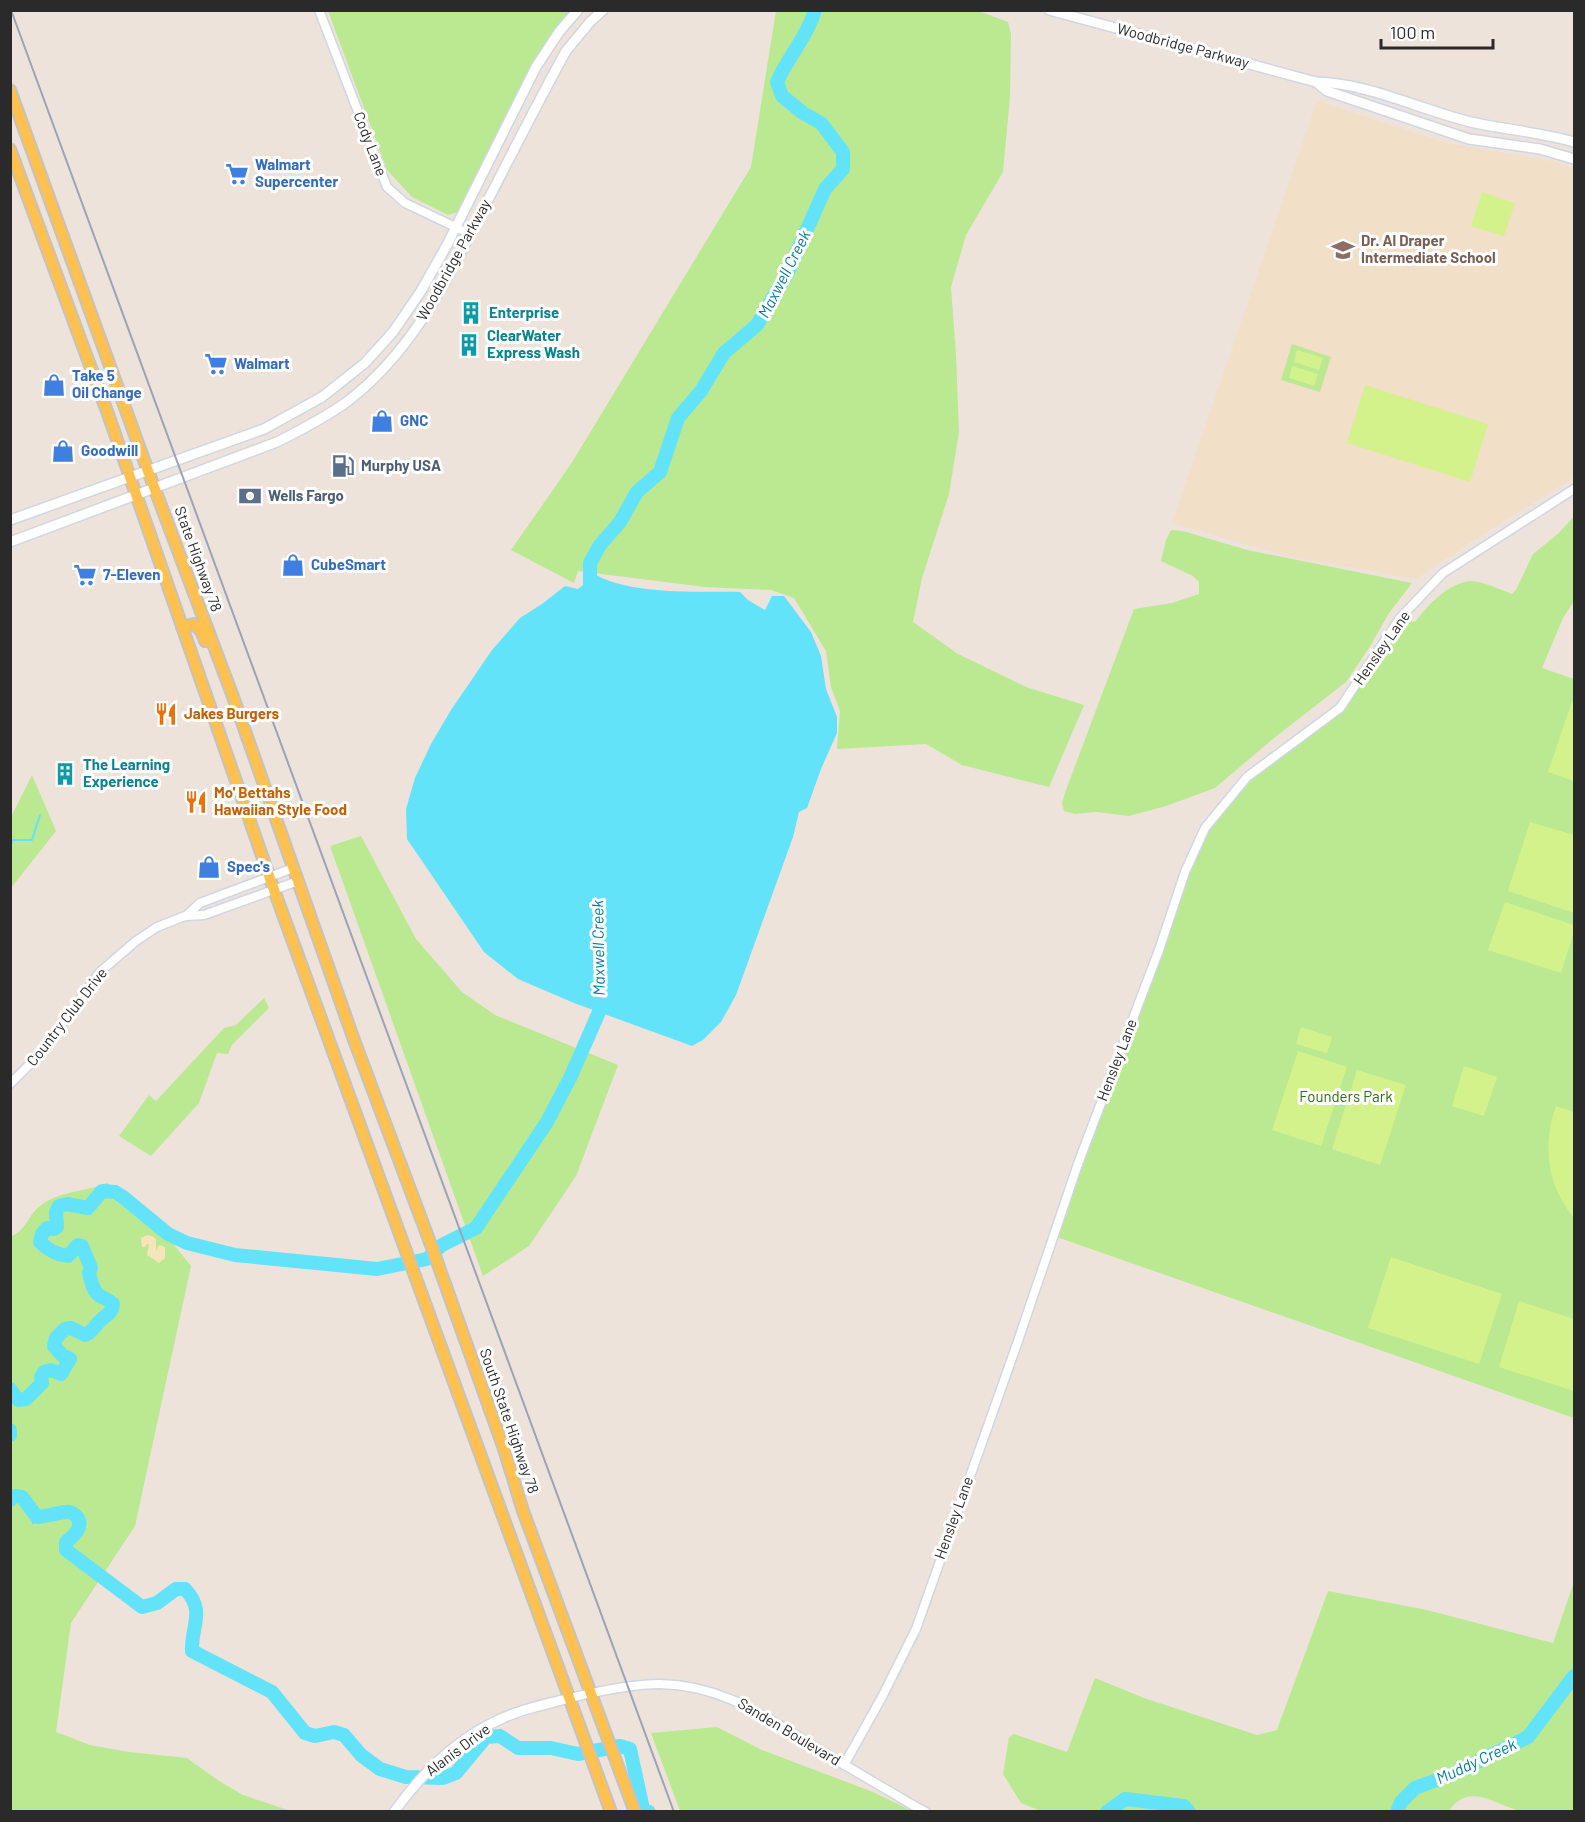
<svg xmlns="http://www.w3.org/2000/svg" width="1585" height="1822" font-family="Barlow,sans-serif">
  <rect width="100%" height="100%" fill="#ede3da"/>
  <polygon fill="#f1dfc8" points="1317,101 1447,143 1556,162 1574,169 1574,477 1466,545 1416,579 1287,556 1172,523"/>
  <g fill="#bae991">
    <polygon points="976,10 1008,22 1011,34 1010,97 1003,172 966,235 951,287 956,355 959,432 949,494 922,578 913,622 958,654 1026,687 1084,705 1049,787 962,765 926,744 837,749 840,711 831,687 826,651 794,598 771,590 705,587 578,571 574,583 511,550 571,464 751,167 776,11"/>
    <polygon points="328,11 573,11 549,37 458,212 448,215 412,197 387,170"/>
    <polygon points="1292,344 1331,357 1320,392 1281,380"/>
    <path d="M1574,516V601L1563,618L1542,668L1574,679V1418L1054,1236L1205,828L1223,807L1266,763L1332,714L1400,618L1415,622C1428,605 1448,583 1471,581C1481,581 1502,590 1512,594L1516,590L1533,554L1559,533Z"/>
    <polygon points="1171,530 1183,531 1247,550 1412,583 1389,613 1369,648 1346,682 1274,738 1215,788 1166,806 1129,816 1097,812 1075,814 1064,811 1062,803 1066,790 1134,609 1172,603 1199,594 1199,582 1193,576 1161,561 1166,540"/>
    <polygon points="32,775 56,831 11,888 11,817"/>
    <polygon points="361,836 416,939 462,992 495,1015 618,1065 576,1176 529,1246 483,1276 330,846"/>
    <polygon points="264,998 269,1008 232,1045 228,1054 217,1053 199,1103 151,1156 119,1136 149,1095 156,1101 224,1028 236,1025"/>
    <path d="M107,1183L143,1206L191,1266L135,1526L71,1623L56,1732L90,1745L129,1752L187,1758L219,1781L243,1795L291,1811L11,1812V1236C26,1231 28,1215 40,1206C59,1191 85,1192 107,1183Z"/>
    <path d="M1574,1582V1811C1559,1812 1543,1813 1528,1812C1497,1809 1471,1778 1448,1812L1041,1811L1021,1803L1003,1774L1009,1737L1014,1734L1067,1752L1095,1678L1144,1698L1257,1735L1277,1730L1328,1591L1427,1610L1553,1643Z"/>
    <polygon points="717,1727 762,1750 873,1792 912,1811 680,1811 651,1733"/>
  </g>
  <polygon fill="#f6e5ba" points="147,1235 152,1236 156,1239 156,1251 159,1245 165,1247 165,1258 159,1263 147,1255 149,1244 147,1244 145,1247 142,1247 141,1238"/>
  <g fill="#d3f28c">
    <polygon points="1482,192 1515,203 1504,236 1471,226"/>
    <polygon points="1297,350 1323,358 1319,370 1294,362"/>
    <polygon points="1292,366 1318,374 1314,386 1289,378"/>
    <polygon points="1365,385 1488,424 1470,482 1347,443"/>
    <polygon points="1572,701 1574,702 1574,781 1548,772"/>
    <polygon points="1530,822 1574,835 1574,913 1508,891"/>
    <polygon points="1505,902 1574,925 1574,932 1561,973 1488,950"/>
    <polygon points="1301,1027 1332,1037 1327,1053 1296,1044"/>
    <polygon points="1298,1051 1347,1067 1321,1146 1272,1130"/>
    <polygon points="1464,1066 1497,1077 1484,1116 1452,1106"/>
    <polygon points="1357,1070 1406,1085 1380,1165 1332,1149"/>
    <path d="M1556,1106L1574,1112V1218C1547,1185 1542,1146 1556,1106Z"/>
    <polygon points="1391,1257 1502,1294 1479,1364 1368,1328"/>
    <polygon points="1519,1301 1574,1319 1574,1391 1499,1367"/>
  </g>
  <g fill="#63e3fa">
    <path d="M590,571C624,596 699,591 740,592L748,600L765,610L772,596H784L811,632L821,656L826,689L837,717V733L821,769L807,808L799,812L793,837L736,995L721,1022L703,1040L692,1046L574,1003L518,979L484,952L407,839L406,809L415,778L431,744L451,710L492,650L520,618L542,604L565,586L578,589L587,582Z"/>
    <polygon points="15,1491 24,1493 40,1513 33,1525 21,1501 14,1502 11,1505 11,1493"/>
  </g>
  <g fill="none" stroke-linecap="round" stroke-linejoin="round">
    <polyline stroke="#63e3fa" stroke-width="2" points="10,846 13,840 32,840 40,815"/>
    <g stroke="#63e3fa" stroke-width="14">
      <path d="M590,589V563L600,545L620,522L637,492L660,472L678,418L701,391L724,353L757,325L788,272L825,189L843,169V152L821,123L803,113L782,96L777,82C788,57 807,37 815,10"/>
      <path d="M10,1389L18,1400L26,1399L42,1383L41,1377L44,1372L51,1370L61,1374L70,1359L62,1355L54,1346L56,1338L65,1329L71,1328L85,1335C93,1332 94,1326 101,1320C107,1314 112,1314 113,1304C108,1299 106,1299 100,1296C93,1292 91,1281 89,1273L91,1268L82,1246L78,1245L68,1256C57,1255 48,1250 40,1242L42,1234L47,1228L54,1229L57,1227L56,1212L59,1206L67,1204L88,1208L102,1191L115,1192L123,1197L168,1234L187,1243L235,1255L377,1269L427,1259L442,1245L476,1228L547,1122L571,1076L599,1012V996"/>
      <polyline points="10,1430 10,1435"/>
      <path d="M10,1500L15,1496L22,1497L37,1517C47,1516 57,1513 66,1512C70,1511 72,1513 75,1515C86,1525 74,1536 66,1542V1550L142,1607L157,1603L176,1589H185C206,1611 191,1626 192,1651L272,1692L305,1733L315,1736L334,1732L344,1735L361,1755L380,1769L406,1777L443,1778L456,1773L486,1737L500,1736L518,1748H551L578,1754L620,1746L630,1749L643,1809L649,1812"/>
      <polyline points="1107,1812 1125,1799 1184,1806 1189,1812"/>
      <polyline points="1397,1812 1401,1802 1415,1788 1453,1774 1528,1737 1574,1676"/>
    </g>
    <g stroke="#cfd6e4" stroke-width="11">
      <g id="tertiary">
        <polyline points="319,10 387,187 405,203 470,234"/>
        <polyline points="186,916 200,903 293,868"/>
        <polyline points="10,1084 40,1054 100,972 136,941 157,927 185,916 204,915 298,881"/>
        <path d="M570,1698C599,1691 631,1684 660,1684C714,1685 752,1708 796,1735C824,1753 853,1770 882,1787C897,1795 911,1805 926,1812"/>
        <polyline points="844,1765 882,1697 916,1629 1018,1341 1079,1161 1159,950 1185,872 1205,828 1247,777 1340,708 1400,618 1443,573 1574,489"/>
      </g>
    </g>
    <g stroke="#cfd6e4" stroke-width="12">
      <g id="secondary">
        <path d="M1049,10L1316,82C1369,83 1420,110 1471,122C1505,130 1541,132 1574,142"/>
        <polyline points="1316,82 1327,91 1469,139 1540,149 1574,159"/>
        <polyline points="10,520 264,429 322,397 365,363 393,332 421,291 447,245 536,67 559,32 578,10"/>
        <path d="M10,542L277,442C301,430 326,417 348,401C410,353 442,289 477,221C507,164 535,107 566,51L590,22L603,10"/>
        <path d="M394,1812C422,1773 459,1737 503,1718C524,1708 547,1704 570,1698"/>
      </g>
    </g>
    <g stroke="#c3c3c3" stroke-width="14">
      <g id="primary">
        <polyline points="10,90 148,471 232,694 354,1040 434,1253 504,1449 523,1511 635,1812"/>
        <polyline points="10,149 108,414 274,890 611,1812"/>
        <polyline points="182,627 194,624 201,631 205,641"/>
      </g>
    </g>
    <use href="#tertiary" stroke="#fff" stroke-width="8"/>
    <use href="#secondary" stroke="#fff" stroke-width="9"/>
    <use href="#primary" stroke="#fec04f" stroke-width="10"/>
    <polyline stroke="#9ca3b6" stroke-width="2" points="11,10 674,1812"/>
  </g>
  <defs>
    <g id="supermarket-bare" transform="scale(1.8)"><path d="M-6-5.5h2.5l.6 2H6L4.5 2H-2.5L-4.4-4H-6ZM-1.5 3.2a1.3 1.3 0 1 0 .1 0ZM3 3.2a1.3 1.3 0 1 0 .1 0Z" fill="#3f7fe0" stroke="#fff" stroke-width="2.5" paint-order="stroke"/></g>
    <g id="school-bare" transform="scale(1.8)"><path d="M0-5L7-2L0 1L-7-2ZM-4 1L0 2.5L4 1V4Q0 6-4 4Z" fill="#8d6e63" stroke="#fff" stroke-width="2.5" paint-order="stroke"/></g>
    <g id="building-bare" transform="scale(1.8)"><path d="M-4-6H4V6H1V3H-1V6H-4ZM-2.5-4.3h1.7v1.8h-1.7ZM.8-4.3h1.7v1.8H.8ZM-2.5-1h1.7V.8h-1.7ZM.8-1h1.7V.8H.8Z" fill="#0f9aa8" stroke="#fff" stroke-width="2.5" paint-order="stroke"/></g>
    <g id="shop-bare" transform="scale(1.8)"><path d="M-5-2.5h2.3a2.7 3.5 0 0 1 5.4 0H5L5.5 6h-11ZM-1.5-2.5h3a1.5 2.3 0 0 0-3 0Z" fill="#3f7fe0" stroke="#fff" stroke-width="2.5" paint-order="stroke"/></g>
    <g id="fuel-bare" transform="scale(1.8)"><path d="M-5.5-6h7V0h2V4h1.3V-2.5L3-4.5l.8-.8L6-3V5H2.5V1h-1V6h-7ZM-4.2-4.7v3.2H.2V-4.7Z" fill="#5c6f8a" stroke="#fff" stroke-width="2.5" paint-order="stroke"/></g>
    <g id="bank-bare" transform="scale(1.8)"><path d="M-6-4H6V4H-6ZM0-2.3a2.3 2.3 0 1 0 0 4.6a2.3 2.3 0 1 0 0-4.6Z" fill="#5c6f8a" stroke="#fff" stroke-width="2.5" paint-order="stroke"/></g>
    <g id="restaurant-bare" transform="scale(1.8)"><path d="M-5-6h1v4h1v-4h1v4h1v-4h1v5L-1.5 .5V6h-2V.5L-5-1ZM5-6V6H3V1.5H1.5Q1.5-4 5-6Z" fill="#e8710a" stroke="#fff" stroke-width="2.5" paint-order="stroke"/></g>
  </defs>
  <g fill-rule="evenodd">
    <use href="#supermarket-bare" x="237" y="174"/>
    <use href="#school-bare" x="1343" y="250"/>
    <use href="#building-bare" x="471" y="313"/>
    <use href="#building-bare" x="469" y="345"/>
    <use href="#supermarket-bare" x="216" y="364"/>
    <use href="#shop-bare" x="54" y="385"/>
    <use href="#shop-bare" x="382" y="421"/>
    <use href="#shop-bare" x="63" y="451"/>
    <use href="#fuel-bare" x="343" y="466"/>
    <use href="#bank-bare" x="250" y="496"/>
    <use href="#shop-bare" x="293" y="565"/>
    <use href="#supermarket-bare" x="85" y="575"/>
    <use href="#restaurant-bare" x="166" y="714"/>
    <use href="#building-bare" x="65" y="774"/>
    <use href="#restaurant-bare" x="196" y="802"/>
    <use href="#shop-bare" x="209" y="867"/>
  </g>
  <g text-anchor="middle" stroke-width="6" stroke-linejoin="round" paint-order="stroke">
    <g font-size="15" fill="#2a2a2a" stroke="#fff">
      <text transform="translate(1183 46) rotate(15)" y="5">Woodbridge Parkway</text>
      <text transform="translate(370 144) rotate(69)" y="5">Cody Lane</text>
      <text transform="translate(454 260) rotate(-61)" y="5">Woodbridge Parkway</text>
      <text transform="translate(198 559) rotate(70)" y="5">State Highway 78</text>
      <text transform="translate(1382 648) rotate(-55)" y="5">Hensley Lane</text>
      <text transform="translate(67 1017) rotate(-52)" y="5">Country Club Drive</text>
      <text transform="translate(1117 1060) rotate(-69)" y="5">Hensley Lane</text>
      <text transform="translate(509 1421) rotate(71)" y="5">South State Highway 78</text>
      <text transform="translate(954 1518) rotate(-70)" y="5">Hensley Lane</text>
      <text transform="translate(789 1732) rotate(31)" y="5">Sanden Boulevard</text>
      <text transform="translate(458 1750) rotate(-37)" y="5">Alanis Drive</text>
    </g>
    <g font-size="15" font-weight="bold" fill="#366cbe" stroke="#fff" text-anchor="start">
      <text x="255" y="170">Walmart<tspan x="255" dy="17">Supercenter</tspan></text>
      <text x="234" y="369">Walmart</text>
      <text x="72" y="381">Take 5<tspan x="72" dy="17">Oil Change</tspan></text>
      <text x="400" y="426">GNC</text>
      <text x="81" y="456">Goodwill</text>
      <text x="311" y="570">CubeSmart</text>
      <text x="103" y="580">7-Eleven</text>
      <text x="227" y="872">Spec's</text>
    </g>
    <g font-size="15" font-weight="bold" fill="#785e54" stroke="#fff" text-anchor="start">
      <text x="1361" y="246">Dr. Al Draper<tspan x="1361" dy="17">Intermediate School</tspan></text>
    </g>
    <g font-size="15" font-weight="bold" fill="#0d838f" stroke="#fff" text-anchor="start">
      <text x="489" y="318">Enterprise</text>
      <text x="487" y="341">ClearWater<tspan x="487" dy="17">Express Wash</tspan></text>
      <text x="83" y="770">The Learning<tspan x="83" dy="17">Experience</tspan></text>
    </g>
    <g font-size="15" font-weight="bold" fill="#4e5e75" stroke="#fff" text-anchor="start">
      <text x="361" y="471">Murphy USA</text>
      <text x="268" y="501">Wells Fargo</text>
    </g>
    <g font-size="15" font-weight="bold" fill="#c56008" stroke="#fff" text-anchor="start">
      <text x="184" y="719">Jakes Burgers</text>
      <text x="214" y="798">Mo' Bettahs<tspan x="214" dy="17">Hawaiian Style Food</tspan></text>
    </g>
    <g font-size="15" fill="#306d13" stroke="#fff">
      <text x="1346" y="1102">Founders Park</text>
    </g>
    <g font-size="16" font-style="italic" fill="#027ba0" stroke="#fff">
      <text transform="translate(784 274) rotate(-63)" y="6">Maxwell Creek</text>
      <text transform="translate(598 948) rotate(-91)" y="6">Maxwell Creek</text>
      <text transform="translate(1476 1761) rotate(-25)" y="6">Muddy Creek</text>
    </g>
  </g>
  <rect width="1585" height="1822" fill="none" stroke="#2a2a2a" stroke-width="24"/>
  <path d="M1381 39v9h112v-9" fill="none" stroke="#2a2a2a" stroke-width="3"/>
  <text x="1390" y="39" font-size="18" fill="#2a2a2a" stroke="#ffffff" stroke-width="4.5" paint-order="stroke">100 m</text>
</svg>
